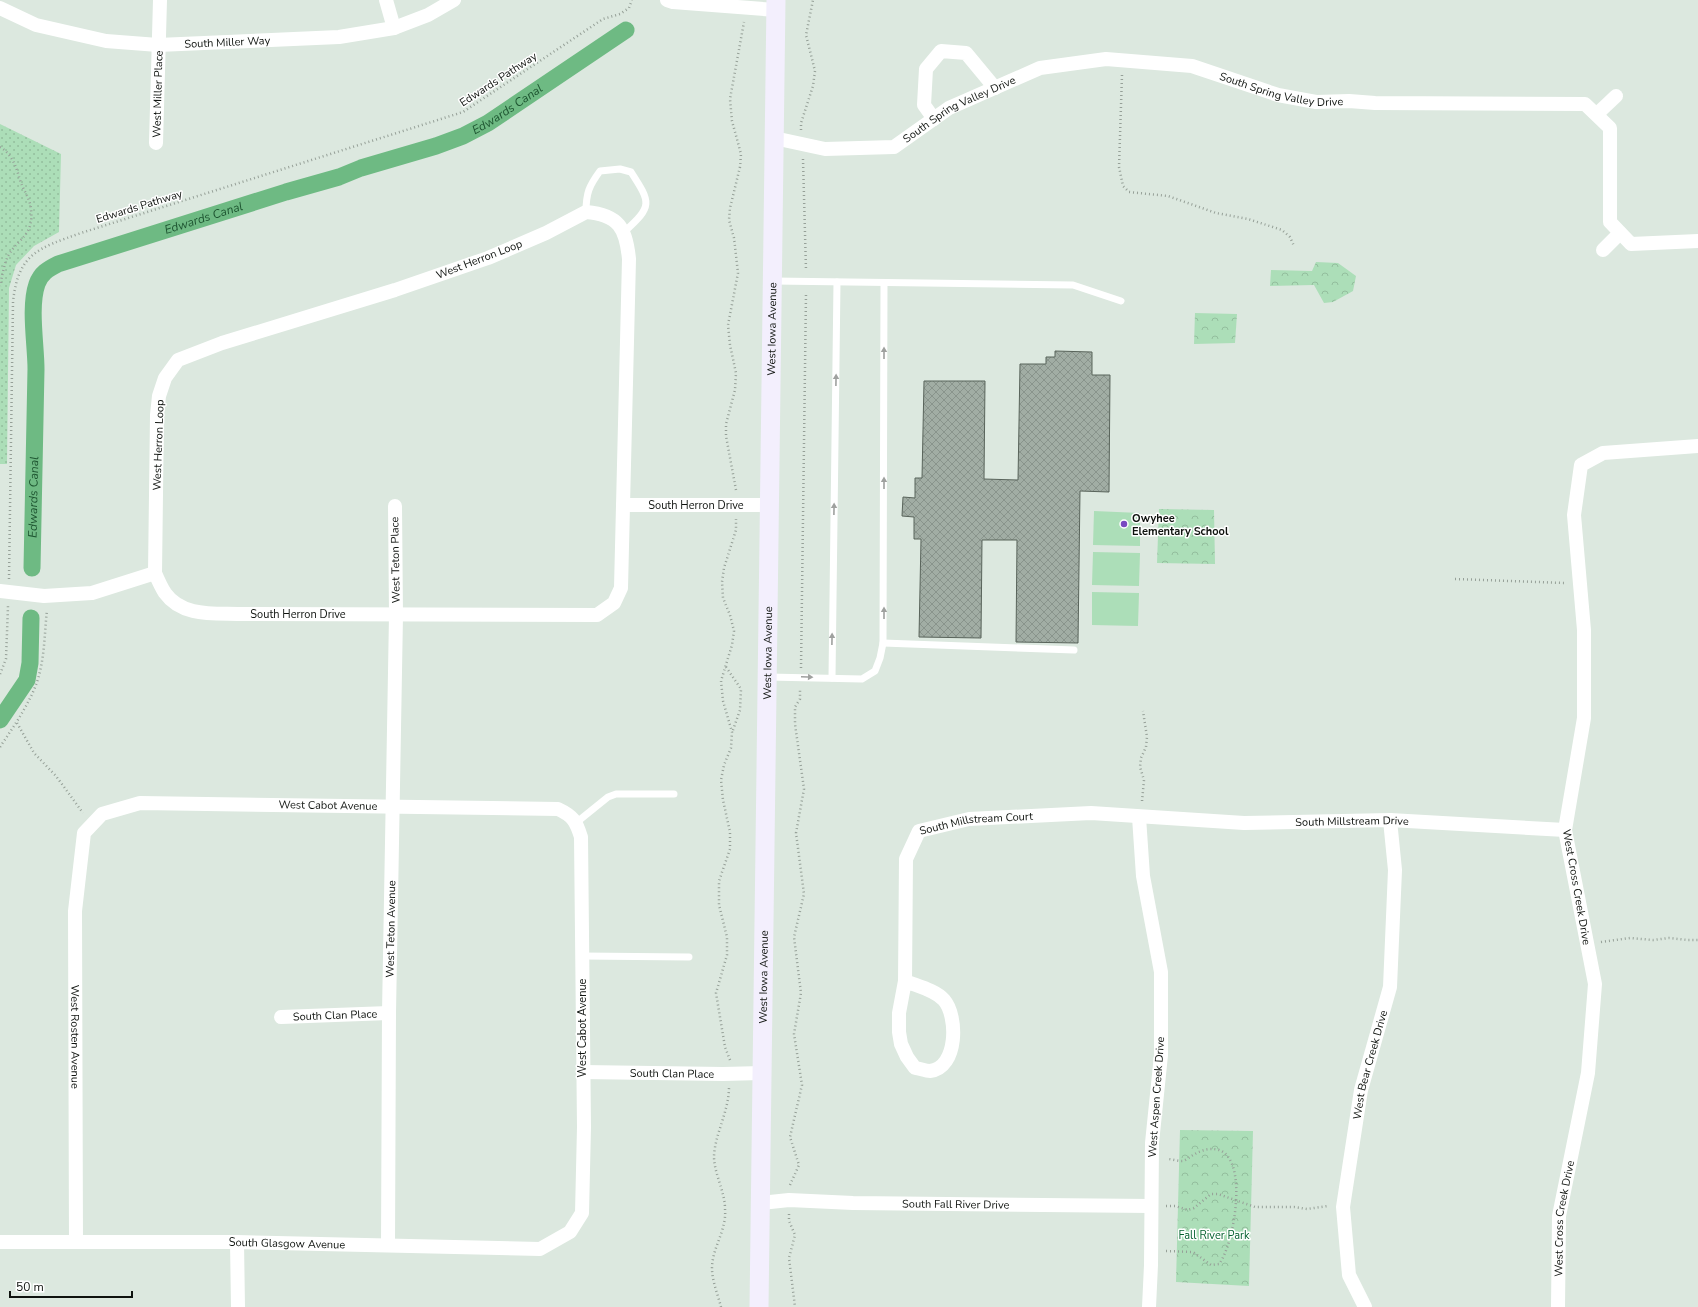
<svg xmlns="http://www.w3.org/2000/svg" width="1698" height="1307" font-family="'Nunito Sans',sans-serif">
  <defs>
    <pattern id="grass-dots" width="8" height="8" patternUnits="userSpaceOnUse"><rect width="8" height="8" fill="#acdeb8"/><path d="M2 2h.1M6 6h.1" fill="none" stroke="#93be9d" stroke-width="1.8" stroke-linecap="round"/></pattern>
    <pattern id="forest-crowns" width="20" height="18" patternUnits="userSpaceOnUse"><rect width="20" height="18" fill="#acdeb8"/><path d="M2 6a3 3 0 1 1 6 0M12 15a3 3 0 1 1 6 0" fill="none" stroke="#93be9d"/></pattern>
    <pattern id="building-cross-hatch" width="8" height="8" patternUnits="userSpaceOnUse"><rect width="8" height="8" fill="#a1ada4"/><path d="M0 0l8 8M0 8l8-8" fill="none" stroke="#89948c"/></pattern>
  </defs>
  <rect width="100%" height="100%" fill="#dce8df"/>
  <polygon fill="url(#grass-dots)" points="0,124 61,154 59,232 34,246 16,265 9,288 7,464 0,464"/>
  <g fill="url(#forest-crowns)">
    <polygon points="1316,262 1338,263 1356,276 1353,291 1333,302 1324,303 1314,285 1270,286 1271,270 1312,271"/>
    <polygon points="1195,313 1237,314 1235,343 1194,344"/>
    <polygon points="1159,509 1214,510 1215,564 1157,563"/>
    <polygon points="1180,1130 1253,1131 1249,1286 1176,1282"/>
  </g>
  <g fill="#acdeb8">
    <polygon points="1094,511 1140,513 1140,546 1093,545"/>
    <polygon points="1093,552 1140,553 1139,586 1092,585"/>
    <polygon points="1092,592 1139,593 1138,626 1092,625"/>
  </g>
  <g fill="none" stroke-linecap="round" stroke-linejoin="round">
    <g stroke="#6eba83" stroke-width="17">
      <path id="s1" d="M32,568C33,502 35,435 36,369C36,345 29,307 37,284C41,273 48,269 58,264L286,192L339,177L361,168L436,146L463,136L488,123L626,30"/>
      <polyline points="0,720 27,680 30,663 31,618"/>
    </g>
  </g>
  <polygon fill="url(#building-cross-hatch)" stroke="#59645b" points="1055,351 1092,352 1092,375 1110,375 1109,492 1080,491 1078,643 1016,642 1017,540 982,540 981,638 919,637 921,539 914,539 914,517 902,516 903,497 915,498 915,478 922,478 924,381 985,381 984,479 1018,480 1020,364 1046,364 1046,357 1055,357"/>
  <g fill="none" stroke-linecap="round" stroke-linejoin="round">
    <g stroke="#96a098" stroke-width="2.5" stroke-dasharray="1 3" stroke-linecap="butt">
      <polyline points="1122,75 1119,167 1123,186 1129,192 1168,196 1216,213 1248,219 1282,230 1290,237 1294,246"/>
      <polyline points="801,130 801,123 813,86 815,71 806,35 813,0"/>
      <path d="M0,147C13,155 16,167 20,180C23,190 30,198 31,209C34,236 19,237 8,256C4,264 2,277 0,286"/>
      <polyline points="803,159 806,270"/>
      <polyline points="736,490 726,436 726,424 735,390 736,373 730,345 728,325 738,273 734,238 729,220 730,208 740,167 741,154 732,121 730,99 744,22"/>
      <path d="M9,579L13,302C18,253 39,248 81,233L463,112L603,19L620,14L629,8L632,0"/>
      <polyline points="1455,579 1565,583"/>
      <polyline points="726,667 741,689 740,710 732,733"/>
      <polyline points="801,668 806,293"/>
      <polyline points="0,674 6,659 8,606"/>
      <polyline points="17,723 34,753 56,776 83,813"/>
      <path d="M0,747C12,729 24,712 33,692C45,666 44,637 47,610"/>
      <polyline points="1142,801 1144,780 1140,767 1141,758 1146,747 1147,737 1143,711"/>
      <polyline points="1601,942 1630,938 1653,940 1669,938 1688,940 1698,940"/>
      <polyline points="730,1060 725,1047 716,993 727,955 727,937 719,905 719,881 730,849 730,832 723,800 721,780 724,765 731,748 732,732 723,701 721,681 732,645 734,631 730,615 723,598 722,582 724,568 736,530 736,519"/>
      <polyline points="790,1185 799,1165 790,1137 802,1085 794,1034 801,993 794,937 804,894 796,833 804,789 795,724 795,707 800,699 800,689"/>
      <polyline points="1166,1206 1175,1206 1188,1210 1194,1208 1211,1194 1218,1194 1255,1207 1294,1207 1307,1209 1328,1206"/>
      <polyline points="789,1214 789,1221 795,1235 789,1258 795,1307"/>
      <path d="M1166,1251L1193,1252L1211,1265L1219,1264C1234,1245 1249,1160 1219,1150C1208,1147 1199,1151 1190,1157C1188,1158 1185,1161 1182,1161C1177,1161 1172,1159 1167,1159"/>
      <path d="M721,1307C718,1295 712,1281 712,1268C712,1248 727,1230 725,1209C725,1191 714,1174 714,1156C715,1134 729,1111 729,1087"/>
    </g>
    <g stroke="#fff" stroke-width="7">
      <path d="M586,212C586,193 589,186 600,171L620,169L631,172C651,203 653,206 624,232"/>
      <polyline points="774,281 1073,285 1121,301"/>
      <polyline points="883,643 1074,650"/>
      <polyline points="768,677 862,679 875,671 880,658 883,643 884,283"/>
      <polyline points="832,678 837,282"/>
      <polyline points="577,822 608,797 616,794 674,794"/>
      <polyline points="582,956 689,957"/>
    </g>
    <g stroke="#fff" stroke-width="14">
      <polyline points="386,0 394,28"/>
      <polyline points="667,0 673,2 776,10"/>
      <path id="s2" d="M0,8L36,25L106,41L158,45L339,37L394,28L428,15L454,0"/>
      <polyline points="1597,114 1616,96"/>
      <polyline points="934,119 924,105 926,69 941,51 966,53 995,88"/>
      <path id="s3" d="M774,138L825,149L894,147L949,108L1040,68L1106,59L1192,66L1278,95L1316,102L1349,101L1375,103L1585,104L1610,128V222L1631,244L1698,241"/>
      <path id="s4" d="M156,143L160,0"/>
      <path d="M586,212C619,215 626,228 629,259L621,588L614,603L597,615L240,614C214,613 182,617 165,593C161,587 158,580 155,573L157,415L159,396L165,378L178,360L222,343L395,290L488,258L546,233Z"/>
      <polyline points="1603,250 1620,233"/>
      <path id="s5" d="M623,505H770"/>
      <polyline points="0,591 44,596 92,593 155,573"/>
      <polyline points="1139,817 1143,876 1161,972 1161,1055 1152,1143 1151,1265 1149,1307"/>
      <path id="s6" d="M905,981C917,986 935,990 944,1000C958,1016 958,1068 930,1071C925,1071 919,1068 915,1068L907,1057L901,1044L899,1032V1013L905,981L906,859L919,831L969,819L1091,813L1244,823L1390,820L1565,830"/>
      <path id="s7" d="M281,1017L389,1013"/>
      <path id="s8" d="M583,1072L723,1074L762,1073"/>
      <path id="s9" d="M761,1203L789,1200L853,1203L1151,1206"/>
      <path id="s10" d="M0,1242H237L540,1249L570,1232L582,1213L584,1127L581,837C576,821 573,816 558,809L140,803L102,814L84,833L75,911L76,1241"/>
      <polyline points="237,1242 238,1307"/>
      <path id="s11" d="M388,1245L389,1013L396,615L395,506"/>
      <path id="s12" d="M1365,1307L1349,1275L1343,1207L1361,1090L1390,987L1395,870L1390,820"/>
      <path id="s13" d="M1558,1307L1559,1216L1588,1073L1595,984L1565,830L1584,718V630L1574,515L1581,465L1603,453L1698,446"/>
    </g>
    <path stroke="#f3effd" stroke-width="19" id="s14" d="M759,1307L776,0"/>
  </g>
  <defs><path id="oneway-solid" d="M-6-.8H1V-3.2L6.5 0L1 3.2V.8H-6Z"/></defs>
  <g fill="#9fa19f">
    <use href="#oneway-solid" transform="translate(884 353) rotate(-90)"/>
    <use href="#oneway-solid" transform="translate(836 380) rotate(-89)"/>
    <use href="#oneway-solid" transform="translate(884 483) rotate(-90)"/>
    <use href="#oneway-solid" transform="translate(834 509) rotate(-89)"/>
    <use href="#oneway-solid" transform="translate(884 613) rotate(-90)"/>
    <use href="#oneway-solid" transform="translate(832 639) rotate(-89)"/>
    <use href="#oneway-solid" transform="translate(807 677) rotate(3)"/>
  </g>
  <circle fill="#7949c1" stroke="#fff" stroke-width="1.5" cx="1124" cy="524" r="4"/>
  <g text-anchor="middle" stroke-width="3" stroke-linejoin="round" paint-order="stroke">
    <g font-size="11" fill="#0f130f" stroke="#fff">
      <text dy="4" stroke="none"><textPath href="#s2" startOffset="233">South Miller Way</textPath></text>
      <text transform="translate(498 79) rotate(-33)" y="4">Edwards Pathway</text>
      <text dy="4" stroke="none"><textPath href="#s3" startOffset="534">South Spring Valley Drive</textPath></text>
      <text dy="4" stroke="none"><textPath href="#s4" startOffset="49">West Miller Place</textPath></text>
      <text dy="4" stroke="none"><textPath href="#s3" startOffset="197">South Spring Valley Drive</textPath></text>
      <text transform="translate(139 206) rotate(-17)" y="4">Edwards Pathway</text>
      <text transform="translate(479 259) rotate(-21)" y="4">West Herron Loop</text>
      <text dy="4" stroke="none"><textPath href="#s14" startOffset="978">West Iowa Avenue</textPath></text>
      <text transform="translate(158 445) rotate(-88)" y="4">West Herron Loop</text>
      <text dy="4" stroke="none"><textPath href="#s5" startOffset="73">South Herron Drive</textPath></text>
      <text transform="translate(395 560) rotate(-91)" y="4">West Teton Place</text>
      <text x="298" y="618">South Herron Drive</text>
      <text dy="4" stroke="none"><textPath href="#s14" startOffset="654">West Iowa Avenue</textPath></text>
      <text transform="translate(328 805) rotate(1)" y="4">West Cabot Avenue</text>
      <text dy="4" stroke="none"><textPath href="#s6" startOffset="822">South Millstream Drive</textPath></text>
      <text dy="4" stroke="none"><textPath href="#s6" startOffset="445">South Millstream Court</textPath></text>
      <text transform="translate(1577 887) rotate(80)" y="4">West Cross Creek Drive</text>
      <text dy="4" stroke="none"><textPath href="#s11" startOffset="316">West Teton Avenue</textPath></text>
      <text dy="4" stroke="none"><textPath href="#s14" startOffset="330">West Iowa Avenue</textPath></text>
      <text dy="4" stroke="none"><textPath href="#s7" startOffset="54">South Clan Place</textPath></text>
      <text transform="translate(582 1028) rotate(-90)" y="4">West Cabot Avenue</text>
      <text dy="4" stroke="none"><textPath href="#s10" startOffset="1699">West Rosten Avenue</textPath></text>
      <text dy="4" stroke="none"><textPath href="#s12" startOffset="249">West Bear Creek Drive</textPath></text>
      <text dy="4" stroke="none"><textPath href="#s8" startOffset="89">South Clan Place</textPath></text>
      <text transform="translate(1156 1097) rotate(-86)" y="4">West Aspen Creek Drive</text>
      <text dy="4" stroke="none"><textPath href="#s9" startOffset="195">South Fall River Drive</textPath></text>
      <text dy="4" stroke="none"><textPath href="#s13" startOffset="89">West Cross Creek Drive</textPath></text>
      <text dy="4" stroke="none"><textPath href="#s10" startOffset="287">South Glasgow Avenue</textPath></text>
    </g>
    <g font-size="11" font-weight="bold" fill="#0f130f" stroke="#fff" text-anchor="start">
      <text x="1132" y="522">Owyhee<tspan x="1132" dy="13">Elementary School</tspan></text>
    </g>
    <g font-size="11" fill="#04612f" stroke="#fff">
      <text x="1214" y="1239">Fall River Park</text>
    </g>
    <g font-size="12" font-style="italic" fill="#1e5531" stroke="#fff">
      <text dy="4" stroke="none"><textPath href="#s1" startOffset="791">Edwards Canal</textPath></text>
      <text dy="4" stroke="none"><textPath href="#s1" startOffset="467">Edwards Canal</textPath></text>
      <text dy="4" stroke="none"><textPath href="#s1" startOffset="71">Edwards Canal</textPath></text>
    </g>
  </g>
  <path d="M10 1291v6h122v-6" fill="none" stroke="#0f130f" stroke-width="2"/>
  <text x="16" y="1291" font-size="12" fill="#0f130f" stroke="#ffffff" stroke-width="3" paint-order="stroke">50 m</text>
</svg>
